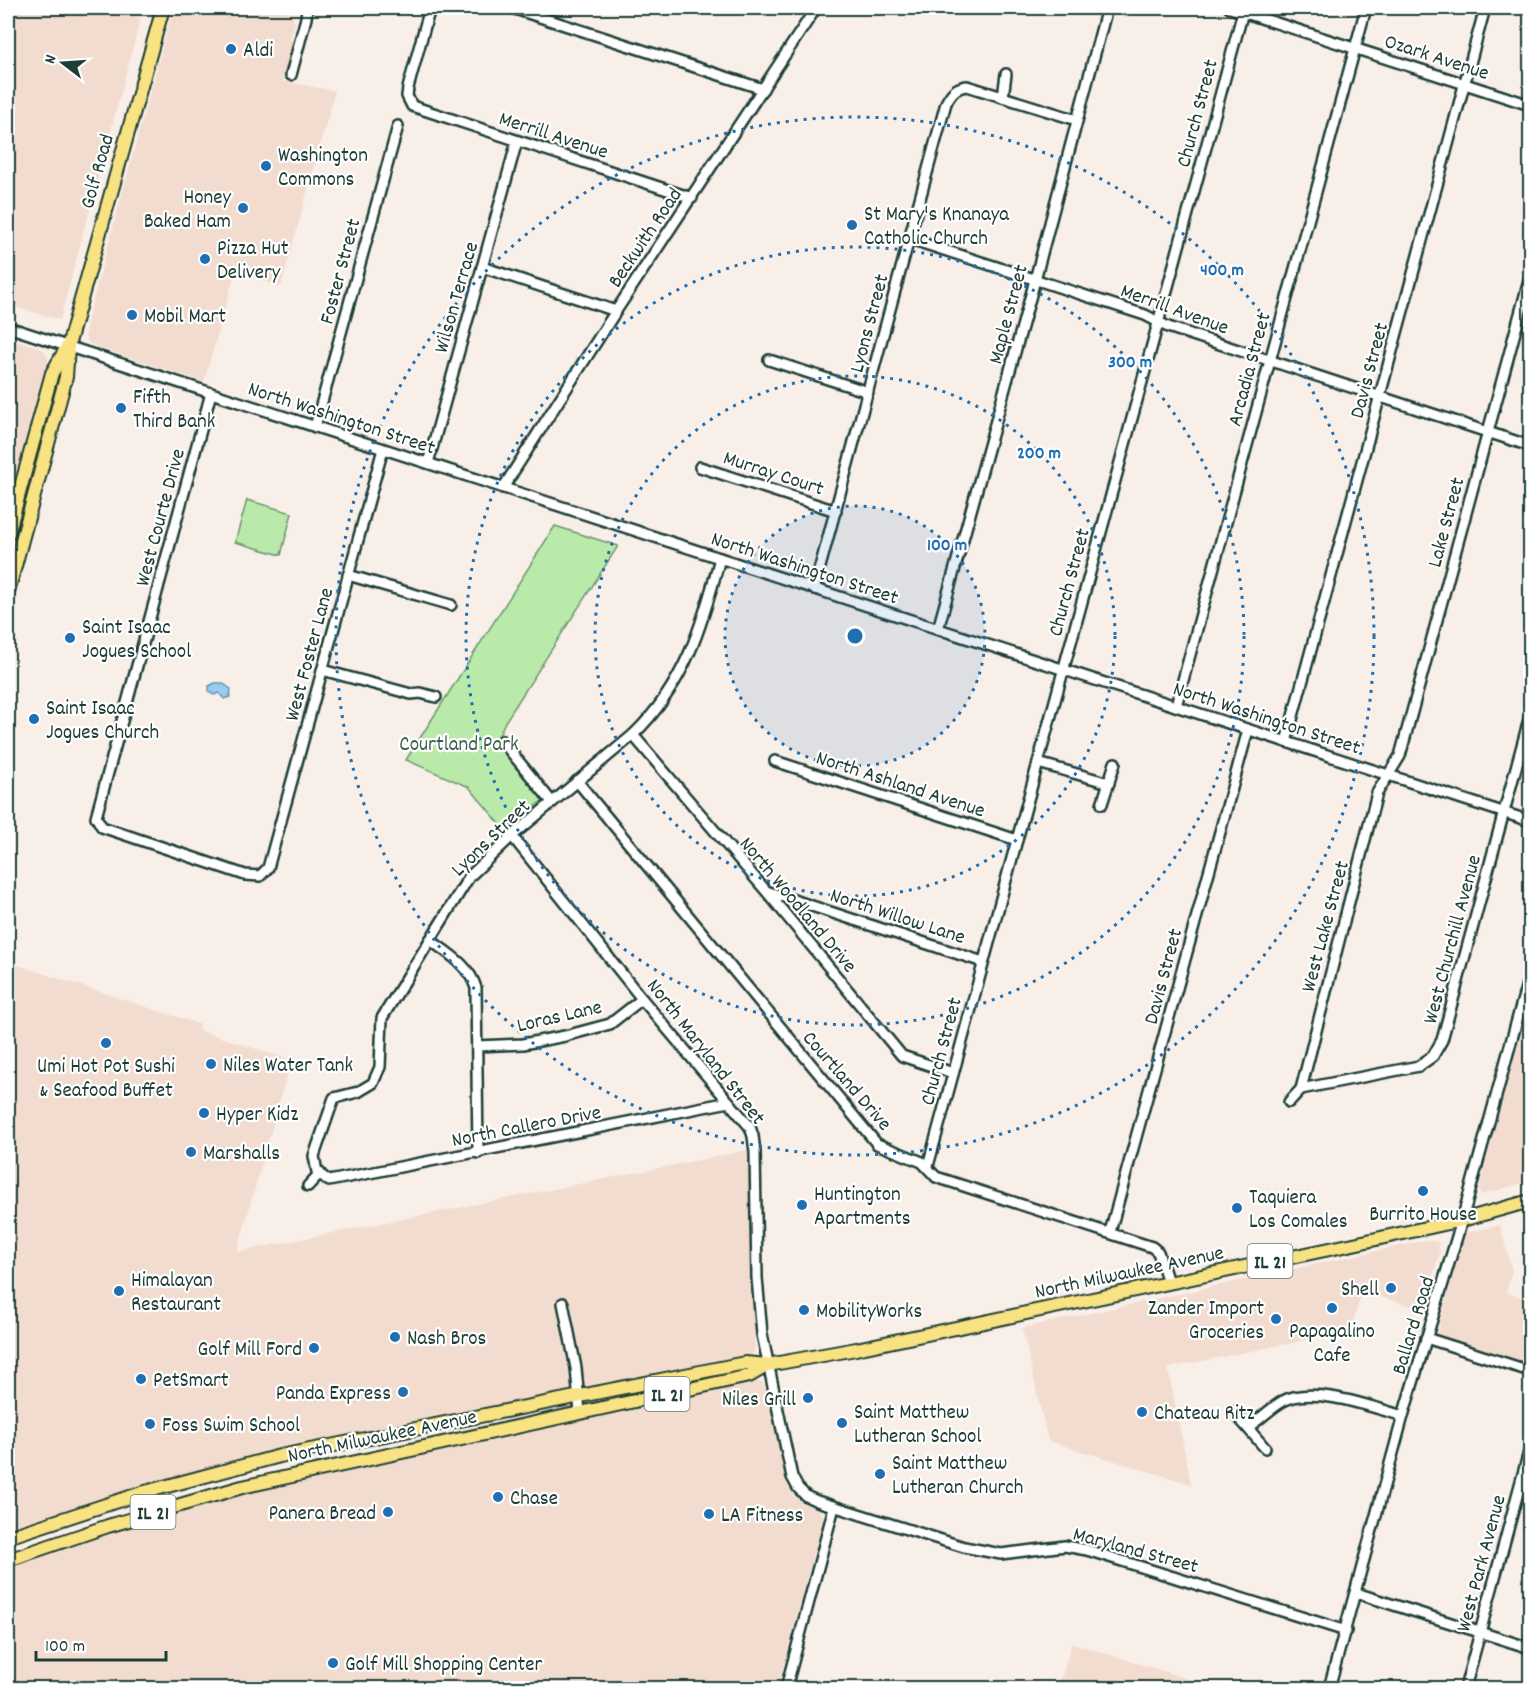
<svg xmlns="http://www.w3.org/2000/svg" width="1538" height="1696" font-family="Dekko,sans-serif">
  <rect width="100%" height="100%" fill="#f9efe9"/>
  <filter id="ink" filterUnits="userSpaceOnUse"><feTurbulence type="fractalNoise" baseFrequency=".0167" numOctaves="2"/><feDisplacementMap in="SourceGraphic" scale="12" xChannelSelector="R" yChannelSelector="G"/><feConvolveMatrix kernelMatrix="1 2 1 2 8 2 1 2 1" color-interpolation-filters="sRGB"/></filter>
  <g filter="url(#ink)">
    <g fill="#f2dccf">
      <polygon points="8,8 107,8 141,18 60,320 8,305"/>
      <polygon points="173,8 278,8 284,9 291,14 295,22 290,40 294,41 283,81 335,91 281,287 237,272 235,273 204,382 94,346 89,343 85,336 87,322"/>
      <polygon points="8,339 35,346 45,351 49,362 8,517"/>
      <polygon points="8,962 199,1024 198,1030 291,1060 237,1252 749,1150 755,1341 754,1352 747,1358 631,1382 470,1410 278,1449 143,1485 8,1530"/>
      <polygon points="1530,992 1530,1181 1481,1195 1479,1190"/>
      <polygon points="1500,1225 1512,1271 1506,1292 1530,1300 1530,1374 1434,1343 1465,1233"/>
      <polygon points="1427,1240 1438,1242 1440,1252 1423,1309 1362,1292 1350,1331 1168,1368 1191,1484 1048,1441 1022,1328"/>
      <polygon points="753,1380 763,1383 769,1401 786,1481 794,1497 819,1510 823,1517 778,1688 8,1688 8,1567 152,1519 219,1500 485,1438 533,1432 599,1414"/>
      <polygon points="1072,1643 1218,1688 1058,1688"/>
    </g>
    <g fill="#b9eaa9" stroke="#6c946e" stroke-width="1.5">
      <polygon points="247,500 292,513 281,555 235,542"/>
      <polygon points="555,526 618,546 505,722 496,742 543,800 505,830 469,787 406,760"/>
    </g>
    <polygon fill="#97ccf5" stroke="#6793a8" stroke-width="1.5" points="215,683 222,683 231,689 230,697 224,699 219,693 214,695 209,692 209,686"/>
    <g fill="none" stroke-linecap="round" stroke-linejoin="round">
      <g stroke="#1f3d34" stroke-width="14">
        <g id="minor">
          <polyline points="430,8 408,88 407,96 412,106 692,198"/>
          <polyline points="512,8 763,89"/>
          <polyline points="1230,8 1530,105"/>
          <polyline points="291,75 306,18 307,8"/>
          <polyline points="1003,97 1006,74"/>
          <polyline points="910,239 1145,315 1168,327 1530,446"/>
          <polyline points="482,267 616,311"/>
          <polyline points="8,327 1530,821"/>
          <polyline points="769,360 868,392"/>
          <polyline points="211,393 96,817 102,827 245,875 260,876 268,868 383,449"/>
          <polyline points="315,427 398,126"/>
          <polyline points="428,463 517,141"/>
          <polyline points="700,467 836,511"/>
          <polyline points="503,488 616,311 816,8"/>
          <path d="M720,558C702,626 685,685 633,735L512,836L469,877L382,1018L380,1067L373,1083L358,1092L334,1098L314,1156L317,1172L329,1181L729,1102"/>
          <polyline points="348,575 451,605"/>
          <path d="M814,589L946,103C951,93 956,87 967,86L1077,120"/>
          <polyline points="938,629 1032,291 1107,8"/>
          <polyline points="322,670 411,694 420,693 436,697"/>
          <polyline points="1176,706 1366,8"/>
          <polyline points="633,735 767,892 902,1056 953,1073"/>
          <polyline points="502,741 552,802"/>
          <polyline points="1286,742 1485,8"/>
          <polyline points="775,761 1017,840"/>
          <polyline points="1038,763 1109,783"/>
          <polyline points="577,781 877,1144 922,1162 936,1177 1152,1247 1158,1252 1168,1282"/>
          <polyline points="1102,804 1115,763"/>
          <polyline points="512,836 642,999 750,1127 753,1136 755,1152 757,1278 762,1334 792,1477 798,1488 806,1496 817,1501 964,1547 1001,1554 1065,1546 1087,1550 1346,1631"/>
          <polyline points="769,892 983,962"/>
          <path d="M430,940C449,954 469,965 476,988L478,1153"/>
          <polyline points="477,1046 523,1044 565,1036 610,1024 642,999"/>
          <polyline points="1301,1089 1419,1066 1433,1056 1442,1040 1530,716"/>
          <polyline points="1289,1102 1301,1089 1377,793 1400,756 1530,277"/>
          <polyline points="928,1166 1244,8"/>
          <polyline points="308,1186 320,1173"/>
          <polyline points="1110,1232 1248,730"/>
          <polyline points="563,1303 576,1368 580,1413"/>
          <polyline points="1426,1338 1530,1371"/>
          <polyline points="1233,1411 1265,1448"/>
          <path d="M1249,1427C1260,1419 1271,1408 1283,1401C1313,1385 1372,1407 1403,1416"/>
          <polyline points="1356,1593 1530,1648"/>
          <polyline points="786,1688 834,1507"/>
          <polyline points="1329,1688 1403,1416 1462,1220 1530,973"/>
          <polyline points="1465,1688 1530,1448"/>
        </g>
      </g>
      <g stroke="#1f3d34" stroke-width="16">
        <g id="major">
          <polyline points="8,534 52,373 67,347"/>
          <polyline points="8,592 66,377 68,346 163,8"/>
          <polyline points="8,1537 145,1492 280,1456 745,1363 768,1365 856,1349 1358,1243 1462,1220 1530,1201"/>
          <polyline points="8,1560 108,1526 242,1487 749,1376 768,1365"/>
        </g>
      </g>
      <use href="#minor" stroke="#fff" stroke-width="9"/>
      <use href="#major" stroke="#f8e281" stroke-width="12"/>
    </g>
  </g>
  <circle cx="855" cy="636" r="130" fill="#1f6fb2" fill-opacity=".12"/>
  <g fill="none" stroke="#1f6fb2" stroke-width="3" stroke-dasharray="3 6">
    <circle cx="855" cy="636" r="130"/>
    <circle cx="855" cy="636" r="260"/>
    <circle cx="855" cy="636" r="389"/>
    <circle cx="855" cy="636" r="519"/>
  </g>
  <g fill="#1f6fb2" stroke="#fff" stroke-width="2">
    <circle cx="231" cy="49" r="6"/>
    <circle cx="266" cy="166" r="6"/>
    <circle cx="243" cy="208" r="6"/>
    <circle cx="852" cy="225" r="6"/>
    <circle cx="205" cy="259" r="6"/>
    <circle cx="132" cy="315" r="6"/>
    <circle cx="121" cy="408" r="6"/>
    <circle cx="70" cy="638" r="6"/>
    <circle cx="34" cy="719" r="6"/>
    <circle cx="106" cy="1043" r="6"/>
    <circle cx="211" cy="1064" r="6"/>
    <circle cx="204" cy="1113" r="6"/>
    <circle cx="191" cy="1152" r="6"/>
    <circle cx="1423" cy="1191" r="6"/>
    <circle cx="802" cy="1205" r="6"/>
    <circle cx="1237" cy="1208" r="6"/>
    <circle cx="1391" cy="1288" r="6"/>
    <circle cx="119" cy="1291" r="6"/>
    <circle cx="1332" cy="1308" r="6"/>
    <circle cx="804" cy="1310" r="6"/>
    <circle cx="1276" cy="1319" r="6"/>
    <circle cx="395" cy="1337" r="6"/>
    <circle cx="314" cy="1348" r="6"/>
    <circle cx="141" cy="1379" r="6"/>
    <circle cx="403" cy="1392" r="6"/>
    <circle cx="808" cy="1398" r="6"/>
    <circle cx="1142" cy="1412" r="6"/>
    <circle cx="842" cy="1423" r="6"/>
    <circle cx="150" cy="1424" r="6"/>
    <circle cx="880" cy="1474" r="6"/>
    <circle cx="498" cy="1497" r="6"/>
    <circle cx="388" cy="1512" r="6"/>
    <circle cx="709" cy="1514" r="6"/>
    <circle cx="333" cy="1663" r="6"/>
  </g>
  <g text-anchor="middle" stroke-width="4.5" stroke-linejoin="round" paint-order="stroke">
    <g fill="#fff" stroke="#627771" stroke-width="1.5">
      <rect x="1247.5" y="1244" width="45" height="34" rx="4.5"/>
      <rect x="644.5" y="1377" width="45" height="34" rx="4.5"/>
      <rect x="130.5" y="1495" width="45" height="34" rx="4.5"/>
    </g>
    <g font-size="20" font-weight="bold" fill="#1f3d34">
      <text x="1270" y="1268">IL 21</text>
      <text x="667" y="1401">IL 21</text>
      <text x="153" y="1519">IL 21</text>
    </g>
    <g font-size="21" fill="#1f3d34" stroke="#fff" text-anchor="start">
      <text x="243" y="56">Aldi</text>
      <text x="278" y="161">Washington<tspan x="278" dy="24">Commons</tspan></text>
      <text x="231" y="203" text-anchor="end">Honey<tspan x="231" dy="24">Baked Ham</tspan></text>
      <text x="864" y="220">St Mary's Knanaya<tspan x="864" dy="24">Catholic Church</tspan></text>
      <text x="217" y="254">Pizza Hut<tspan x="217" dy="24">Delivery</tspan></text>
      <text x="144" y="322">Mobil Mart</text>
      <text x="133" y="403">Fifth<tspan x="133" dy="24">Third Bank</tspan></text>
      <text x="82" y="633">Saint Isaac<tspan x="82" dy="24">Jogues School</tspan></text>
      <text x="46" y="714">Saint Isaac<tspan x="46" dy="24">Jogues Church</tspan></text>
      <text x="223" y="1071">Niles Water Tank</text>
      <text x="106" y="1072" text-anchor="middle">Umi Hot Pot Sushi<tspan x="106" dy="24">&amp; Seafood Buffet</tspan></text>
      <text x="216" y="1120">Hyper Kidz</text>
      <text x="203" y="1159">Marshalls</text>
      <text x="814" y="1200">Huntington<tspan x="814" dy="24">Apartments</tspan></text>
      <text x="1249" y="1203">Taquiera<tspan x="1249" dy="24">Los Comales</tspan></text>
      <text x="1423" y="1220" text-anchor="middle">Burrito House</text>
      <text x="131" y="1286">Himalayan<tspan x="131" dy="24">Restaurant</tspan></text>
      <text x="1379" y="1295" text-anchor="end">Shell</text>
      <text x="1264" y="1314" text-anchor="end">Zander Import<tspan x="1264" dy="24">Groceries</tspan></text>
      <text x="816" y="1317">MobilityWorks</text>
      <text x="1332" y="1337" text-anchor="middle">Papagalino<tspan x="1332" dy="24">Cafe</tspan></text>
      <text x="407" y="1344">Nash Bros</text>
      <text x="302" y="1355" text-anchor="end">Golf Mill Ford</text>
      <text x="153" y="1386">PetSmart</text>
      <text x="391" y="1399" text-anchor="end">Panda Express</text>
      <text x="796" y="1405" text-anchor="end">Niles Grill</text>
      <text x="854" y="1418">Saint Matthew<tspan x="854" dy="24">Lutheran School</tspan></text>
      <text x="1154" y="1419">Chateau Ritz</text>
      <text x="162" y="1431">Foss Swim School</text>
      <text x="892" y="1469">Saint Matthew<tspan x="892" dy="24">Lutheran Church</tspan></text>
      <text x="510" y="1504">Chase</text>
      <text x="376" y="1519" text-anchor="end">Panera Bread</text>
      <text x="721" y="1521">LA Fitness</text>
      <text x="345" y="1670">Golf Mill Shopping Center</text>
    </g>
    <g font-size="21" fill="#1f3d34" stroke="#fff">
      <text transform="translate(1437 56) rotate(18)" y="7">Ozark Avenue</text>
      <text transform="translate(1196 113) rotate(-75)" y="7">Church Street</text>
      <text transform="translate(554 134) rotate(18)" y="7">Merrill Avenue</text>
      <text transform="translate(96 171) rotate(-74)" y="7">Golf Road</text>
      <text transform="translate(644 237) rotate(-56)" y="7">Beckwith Road</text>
      <text transform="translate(339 271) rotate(-75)" y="7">Foster Street</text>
      <text transform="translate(455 297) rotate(-74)" y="7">Wilson Terrace</text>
      <text transform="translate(1175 308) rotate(20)" y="7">Merrill Avenue</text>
      <text transform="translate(1007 314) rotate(-75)" y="7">Maple Street</text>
      <text transform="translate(868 323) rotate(-75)" y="7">Lyons Street</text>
      <text transform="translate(1248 369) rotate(-75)" y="7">Arcadia Street</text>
      <text transform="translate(1368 370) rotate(-75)" y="7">Davis Street</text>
      <text transform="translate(342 417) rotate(18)" y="7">North Washington Street</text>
      <text transform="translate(774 472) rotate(18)" y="7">Murray Court</text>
      <text transform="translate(159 517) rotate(-75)" y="7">West Courte Drive</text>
      <text transform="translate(1445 522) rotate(-75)" y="7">Lake Street</text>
      <text transform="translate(805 567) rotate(18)" y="7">North Washington Street</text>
      <text transform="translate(1068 582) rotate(-75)" y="7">Church Street</text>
      <text transform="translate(308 654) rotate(-75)" y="7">West Foster Lane</text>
      <text transform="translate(1267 717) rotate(18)" y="7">North Washington Street</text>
      <text transform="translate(901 783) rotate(18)" y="7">North Ashland Avenue</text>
      <text transform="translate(490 837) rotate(-44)" y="7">Lyons Street</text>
      <text transform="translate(799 904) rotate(50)" y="7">North Woodland Drive</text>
      <text transform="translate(898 915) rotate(18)" y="7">North Willow Lane</text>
      <text transform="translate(1324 926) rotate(-75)" y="7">West Lake Street</text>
      <text transform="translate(1451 939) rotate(-75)" y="7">West Churchill Avenue</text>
      <text transform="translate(1162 976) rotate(-75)" y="7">Davis Street</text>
      <text transform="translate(559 1015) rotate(-13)" y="7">Loras Lane</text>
      <text transform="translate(707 1051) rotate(52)" y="7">North Maryland Street</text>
      <text transform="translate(940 1051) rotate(-75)" y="7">Church Street</text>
      <text transform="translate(848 1080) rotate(49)" y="7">Courtland Drive</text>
      <text transform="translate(526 1125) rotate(-11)" y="7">North Callero Drive</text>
      <text transform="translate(1129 1271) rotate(-12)" y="7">North Milwaukee Avenue</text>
      <text transform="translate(1412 1325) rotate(-73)" y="7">Ballard Road</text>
      <text transform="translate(382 1435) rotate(-12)" y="7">North Milwaukee Avenue</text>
      <text transform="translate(1136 1549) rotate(15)" y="7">Maryland Street</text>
      <text transform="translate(1480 1563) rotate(-75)" y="7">West Park Avenue</text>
    </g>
    <g font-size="21" fill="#3e604b" stroke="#fff">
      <text x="459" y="750">Courtland Park</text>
    </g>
  </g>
  <circle cx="855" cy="636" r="9" fill="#1f6fb2" stroke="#fff" stroke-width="3"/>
  <g font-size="18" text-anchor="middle" font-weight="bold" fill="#1f6fb2" stroke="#fff" stroke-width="4.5" stroke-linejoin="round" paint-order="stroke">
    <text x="1222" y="275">400 m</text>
    <text x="1130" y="367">300 m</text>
    <text x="1039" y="458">200 m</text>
    <text x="947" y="550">100 m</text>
  </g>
  <rect width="1538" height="1696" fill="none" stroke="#fff" stroke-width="30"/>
  <rect x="15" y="15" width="1508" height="1666" fill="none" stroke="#1f3d34" stroke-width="2" filter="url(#ink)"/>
  <g transform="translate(63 63) rotate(287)" stroke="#ffffff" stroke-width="4.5" paint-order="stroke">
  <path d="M0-4.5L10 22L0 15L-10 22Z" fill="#1f3d34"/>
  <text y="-9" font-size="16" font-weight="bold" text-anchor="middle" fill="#1f3d34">N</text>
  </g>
  <path d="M36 1651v9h130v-9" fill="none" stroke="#1f3d34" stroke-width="3"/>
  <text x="45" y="1651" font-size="18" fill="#1f3d34" stroke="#ffffff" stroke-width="4.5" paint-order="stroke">100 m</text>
</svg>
